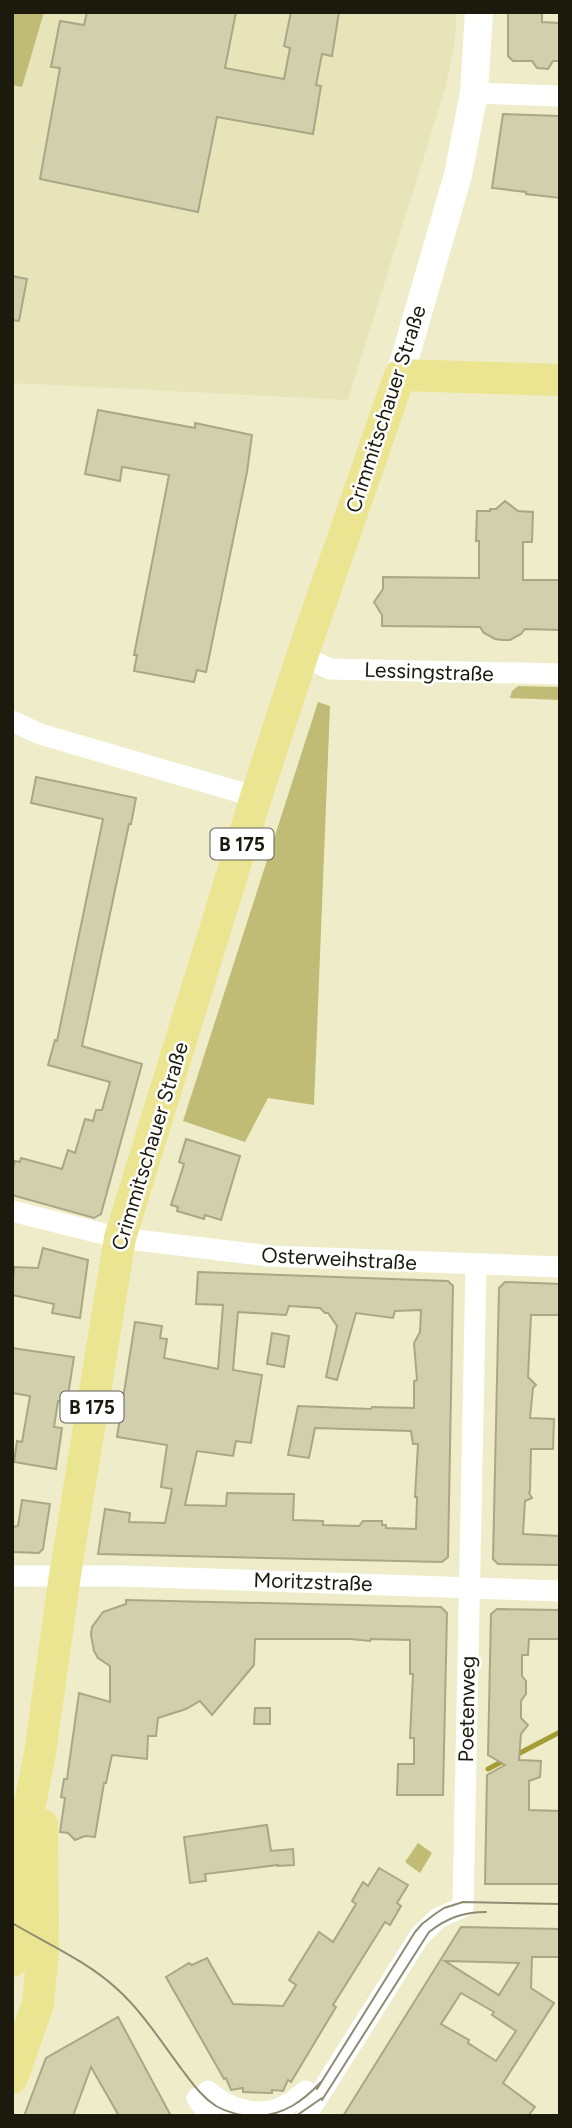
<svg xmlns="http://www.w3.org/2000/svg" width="572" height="2128" font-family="Figtree,sans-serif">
  <rect width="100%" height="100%" fill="#efedc9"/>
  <polygon fill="#e6e4b8" points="12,12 457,12 454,49 445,89 348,400 12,383"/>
  <g fill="#c0bc75">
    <polygon points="12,12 44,12 22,87 12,85"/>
    <polygon points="518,686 560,687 560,700 510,698 512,691"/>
    <polygon points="318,702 330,706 314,1105 268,1098 245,1142 183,1121"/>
    <polygon points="418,1843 432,1853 420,1873 405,1862"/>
  </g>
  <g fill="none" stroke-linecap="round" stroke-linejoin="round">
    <g stroke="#a49d35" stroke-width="5">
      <polyline points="516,1755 560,1732"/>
      <polyline points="488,1769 507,1759"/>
    </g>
  </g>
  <g fill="#d1cfac" stroke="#a9a785" stroke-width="2" fill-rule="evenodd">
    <polygon points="87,12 236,12 225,68 284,79 290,48 284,46 291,12 339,12 332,56 322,54 316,85 321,86 313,134 217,117 198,212 40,179 60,68 51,67 60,21 84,25"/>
    <polygon points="508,12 542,12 542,22 560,23 560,61 553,61 548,69 537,68 532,61 513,61 508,56"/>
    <polygon points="503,114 560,116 560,198 526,194 526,192 492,188"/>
    <polygon points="12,276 27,279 19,321 12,320"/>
    <polygon points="98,410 195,428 195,423 252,435 247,472 206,672 197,670 194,682 134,671 137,655 134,655 169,475 122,467 120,481 85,474"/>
    <polygon points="505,501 518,511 533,512 532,542 523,542 523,580 560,580 560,630 525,629 521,634 510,640 502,640 495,639 484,633 480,627 382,626 382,615 374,602 383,589 383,577 479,578 479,541 476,541 477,511 490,511 490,509 496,509"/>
    <polygon points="36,777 136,798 131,824 129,824 82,1046 142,1064 101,1214 94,1218 12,1195 12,1172 15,1161 20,1162 21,1158 62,1169 68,1150 75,1153 85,1119 93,1121 96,1110 102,1110 110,1082 48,1065 55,1040 57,1041 103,819 31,803"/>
    <polygon points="186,1139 240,1156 221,1220 205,1215 204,1219 177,1211 178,1207 171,1205 184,1164 179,1162"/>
    <polygon points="43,1248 88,1260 80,1318 52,1313 54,1304 12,1295 14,1267 38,1268"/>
    <path d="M198,1272L448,1281L453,1286L448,1557L442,1562L98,1554L105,1509L130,1513L129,1522L165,1523L172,1489L161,1487L167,1445L117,1437L135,1322L162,1326L160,1338L167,1339L164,1358L218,1369L223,1305L196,1304ZM289,1306L320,1308L325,1313H328L337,1326L326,1377L337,1380L356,1313L393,1318L395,1311L421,1310L420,1332L414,1343L417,1380L414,1381V1408L372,1407L371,1409L298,1406L288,1455L309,1458L315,1428L411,1431L413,1444H418L415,1497H417L416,1529L386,1528V1525H382V1521H363L359,1526L323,1525V1521L293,1520L294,1494L227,1493L226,1506L185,1505L197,1451L233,1456L236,1441L251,1443L262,1375L233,1370L238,1312L286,1315Z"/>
    <polygon points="505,1282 560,1284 560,1315 531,1315 528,1377 536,1385 533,1388 530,1418 554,1419 553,1449 531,1449 530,1491 529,1493 532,1498 525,1501 523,1534 560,1536 560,1565 498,1564 493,1559 499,1288"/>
    <polygon points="272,1333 289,1336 284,1367 267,1364"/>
    <polygon points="12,1348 74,1357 67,1402 58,1401 54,1427 62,1428 56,1469 14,1462 17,1441 22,1442 30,1396 12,1393"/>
    <polygon points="22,1500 50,1504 43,1549 39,1553 12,1552 12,1527 18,1526"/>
    <polygon points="126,1600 441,1607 447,1613 443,1795 397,1795 398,1764 414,1764 414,1738 410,1738 413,1674 410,1674 410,1640 371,1639 370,1641 350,1639 255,1639 254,1665 212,1715 200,1701 186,1709 158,1718 156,1736 148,1736 147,1759 112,1755 106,1783 104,1783 95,1837 85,1836 75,1840 68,1833 60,1832 65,1798 61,1797 64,1779 67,1779 79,1693 110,1702 110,1666 98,1658 94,1651 91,1635 92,1627 103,1612 126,1604"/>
    <polygon points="497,1609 560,1610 560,1639 529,1639 528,1655 522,1655 522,1676 526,1681 526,1694 521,1701 521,1718 528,1725 521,1734 519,1760 541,1761 540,1777 529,1781 529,1810 560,1811 560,1884 485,1884 487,1775 505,1765 488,1755 491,1614"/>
    <polygon points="255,1708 270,1708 270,1724 254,1724"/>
    <polygon points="267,1825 271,1851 293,1849 294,1865 278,1866 278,1865 205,1874 206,1881 190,1883 184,1837"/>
    <polygon points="379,1868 408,1885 397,1903 401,1906 390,1925 385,1922 333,2005 336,2007 291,2082 288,2080 283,2091 272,2090 272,2093 243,2092 243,2088 231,2090 226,2078 224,2079 166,1977 189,1963 192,1965 207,1958 233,2004 283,2006 296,1985 289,1980 319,1932 333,1942 356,1904 352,1901 363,1882 368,1886"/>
    <path d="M461,1927L560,1929V1957H532L531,1988L554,2003L503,2083L535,2107L528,2116H343ZM445,1961L519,1963L499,1995ZM461,1993L494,2012L492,2015L516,2031L496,2061L468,2043L469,2040L441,2024Z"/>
    <polygon points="118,2017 171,2116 119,2116 91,2067 73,2116 24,2116 46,2058"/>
  </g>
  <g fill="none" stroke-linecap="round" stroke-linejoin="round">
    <g stroke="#fff" stroke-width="21">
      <polyline points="474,93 560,96"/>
      <polyline points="302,656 330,669 560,674"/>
      <polyline points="12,721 40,734 256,797"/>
      <polyline points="12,1211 120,1238 269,1256 560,1267"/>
      <polyline points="12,1576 121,1576 560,1591"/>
      <path d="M208,2091C229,2110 262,2120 288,2104C294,2101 300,2095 306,2091"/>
      <polyline points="197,2098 210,2116"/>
      <polyline points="306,2116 419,1937 438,1918 463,1907 476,1266"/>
    </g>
    <polyline stroke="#fff" stroke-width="28" points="400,375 458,175 474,93 479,12"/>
    <g stroke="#ebe592" stroke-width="32">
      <polyline points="12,1961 23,1840 40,1753 65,1575 120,1238 256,797 302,656 400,375 560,380"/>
      <polyline points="12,2078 38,2004 43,1950 42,1825"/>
    </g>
    <g stroke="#8d8c73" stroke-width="2">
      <path d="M12,1923C46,1943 88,1962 116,1988C142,2011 162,2043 183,2071C193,2084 202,2097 216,2106C228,2113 243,2116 257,2116C284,2115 303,2101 321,2082"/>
      <polyline points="317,2089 415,1932 422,1924 435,1914 444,1908 463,1902 560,1904"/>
      <path d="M322,2100L429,1932C447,1918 463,1912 486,1912"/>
      <polyline points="296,2116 322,2098"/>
    </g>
  </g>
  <g text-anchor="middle" stroke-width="5" stroke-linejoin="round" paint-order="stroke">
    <g fill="#fff" stroke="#5f5f56" stroke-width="2">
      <rect x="210.5" y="828.5" width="63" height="31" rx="5"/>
      <rect x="60.5" y="1391.5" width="63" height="31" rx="5"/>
    </g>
    <g font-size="19" font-weight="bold" fill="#1b1a0d">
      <text x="242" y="851">B 175</text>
      <text x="92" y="1414">B 175</text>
    </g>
    <g font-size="21" fill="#1b1a0d" stroke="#fff">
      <text transform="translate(386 409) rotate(-72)" y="7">Crimmitschauer Straße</text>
      <text transform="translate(429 672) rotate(2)" y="7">Lessingstraße</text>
      <text transform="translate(150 1146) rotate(-73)" y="7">Crimmitschauer Straße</text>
      <text transform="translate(339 1259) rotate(3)" y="7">Osterweihstraße</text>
      <text transform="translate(313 1582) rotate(2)" y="7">Moritzstraße</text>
      <text transform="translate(467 1709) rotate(-89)" y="7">Poetenweg</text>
    </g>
  </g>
  <rect width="572" height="2128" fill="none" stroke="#1b1a0d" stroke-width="28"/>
</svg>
